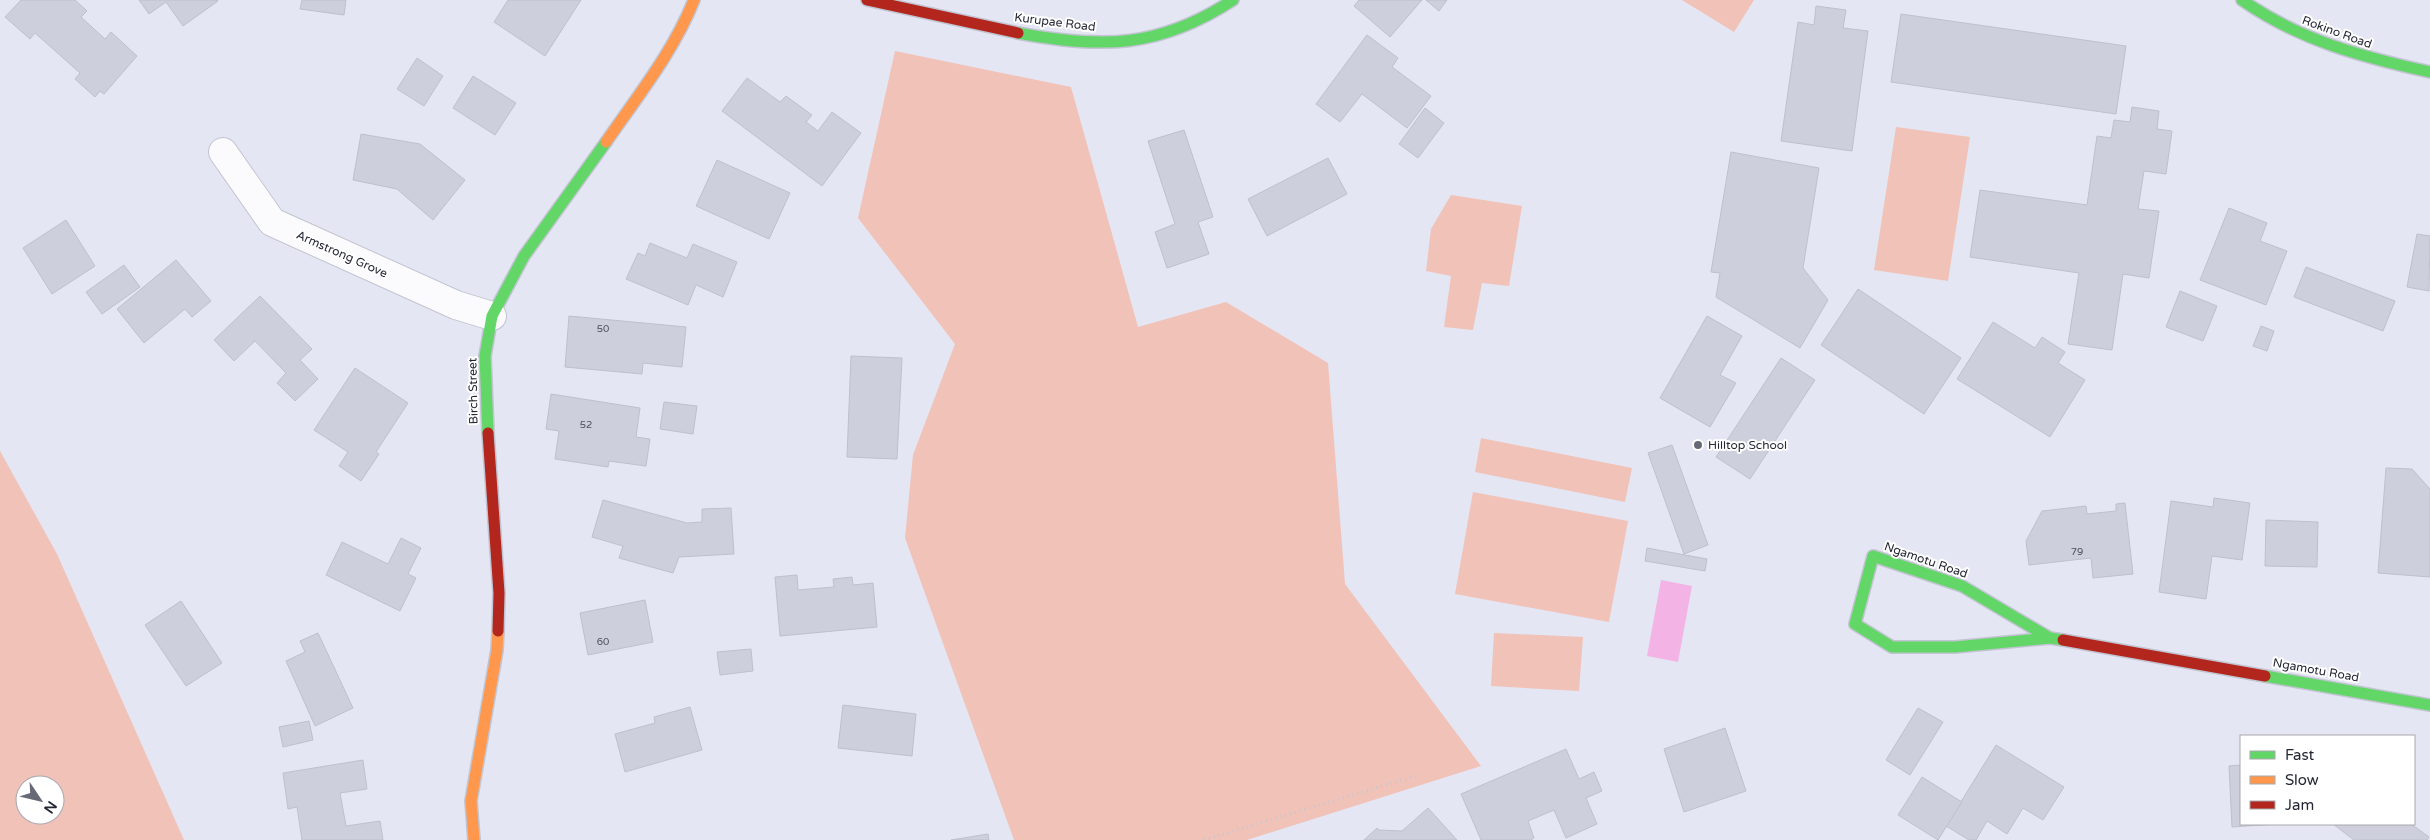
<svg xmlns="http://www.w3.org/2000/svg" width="2430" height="840" font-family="'Varela Round',sans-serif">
  <rect width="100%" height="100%" fill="#e4e6f3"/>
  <g fill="#f1c2b8" fill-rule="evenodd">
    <polygon points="1682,0 1754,0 1734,32"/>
    <polygon points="895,51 1071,87 1138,327 1226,302 1328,363 1345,584 1481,766 1247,840 1014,840 905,538 913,455 955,344 858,218"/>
    <polygon points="1896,127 1970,137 1948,281 1874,270"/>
    <polygon points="1451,195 1522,206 1509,286 1482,283 1473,330 1444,327 1451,276 1426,271 1431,229"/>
    <polygon points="1481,438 1632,468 1625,502 1475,472"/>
    <path d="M0,451L57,554L184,840H0ZM25,785H55V815H25Z"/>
    <polygon points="1473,492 1628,521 1609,622 1455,594"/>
    <polygon points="1494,633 1583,637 1579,691 1491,686"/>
  </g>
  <polygon fill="#f3b4e5" points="1661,580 1692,586 1678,662 1647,656"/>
  <g fill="#cdcfdc" stroke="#bec0cd">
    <polygon points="21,0 75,0 87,11 81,17 105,39 111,32 137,56 104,94 100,91 95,97 75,79 80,73 35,33 30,39 5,17"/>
    <polygon points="139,0 217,0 218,1 183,26 166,2 149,14"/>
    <polygon points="302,0 346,0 344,15 300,9"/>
    <polygon points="508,0 581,0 545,56 494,22"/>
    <polygon points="1359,0 1422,0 1390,37 1354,6"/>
    <polygon points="1426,0 1447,0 1439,11"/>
    <polygon points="1816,6 1846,10 1843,28 1868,31 1852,151 1781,141 1798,22 1814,25"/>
    <polygon points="1901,14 2126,46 2116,114 1891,82"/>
    <polygon points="1367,35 1398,58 1392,67 1431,96 1407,128 1362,94 1340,122 1316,104"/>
    <polygon points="417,58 443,76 424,106 397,89"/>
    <polygon points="473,76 516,103 495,135 453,108"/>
    <polygon points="747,78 780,102 786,96 812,115 806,122 818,131 832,112 861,133 822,186 722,111"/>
    <polygon points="2132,107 2159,111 2157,129 2172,131 2166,174 2144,171 2138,209 2159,211 2149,278 2123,274 2112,350 2068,344 2079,273 1970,257 1980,190 2087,205 2097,136 2111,138 2114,120 2130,122"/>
    <polygon points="1425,108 1444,123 1418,158 1399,144"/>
    <polygon points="1184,130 1213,217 1198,222 1209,254 1167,268 1155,232 1175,224 1148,141"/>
    <polygon points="361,134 420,144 465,180 433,220 397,189 353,180"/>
    <polygon points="1731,152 1819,168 1803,268 1828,300 1800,348 1716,297 1720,273 1711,272"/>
    <polygon points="1328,158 1347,194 1267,236 1248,199"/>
    <polygon points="717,160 790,193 769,239 696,206"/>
    <polygon points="2229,208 2267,223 2260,241 2287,251 2266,305 2200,280"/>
    <polygon points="66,220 95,266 52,294 23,248"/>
    <polygon points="2417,234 2430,236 2429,291 2407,287"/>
    <polygon points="650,243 687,258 693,244 737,262 723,297 696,285 688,305 626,279 638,253 645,256"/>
    <polygon points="176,260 211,301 192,317 185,309 144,343 117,309"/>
    <polygon points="124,265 140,287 102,314 86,292"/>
    <polygon points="2306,267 2395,301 2383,331 2294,297"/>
    <polygon points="1858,289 1961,358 1924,414 1821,345"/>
    <polygon points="2180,291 2217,306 2203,341 2166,327"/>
    <polygon points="260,296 312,349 300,360 318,379 295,401 277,383 286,373 255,341 234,361 214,340"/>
    <polygon points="569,316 686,327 682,367 643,363 642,374 565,367"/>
    <polygon points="1707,316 1742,336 1720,375 1736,383 1710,427 1660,398"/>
    <polygon points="1993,322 2035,348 2042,337 2065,352 2058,363 2085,380 2050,437 1957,379"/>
    <polygon points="2261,326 2274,331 2267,351 2253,346"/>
    <polygon points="851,356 902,358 897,459 847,457"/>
    <polygon points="1781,358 1815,380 1750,479 1716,457"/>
    <polygon points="355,368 408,403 376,452 379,454 361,481 339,466 348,452 314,430"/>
    <polygon points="551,394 640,408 636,437 650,439 646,466 609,461 608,467 555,459 559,431 546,429"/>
    <polygon points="664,402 697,406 693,434 660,429"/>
    <polygon points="1672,445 1708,545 1684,554 1648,453"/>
    <polygon points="2386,468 2412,469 2430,489 2430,577 2378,573"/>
    <polygon points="2214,498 2250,503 2242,560 2212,556 2206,599 2159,592 2171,501 2213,507"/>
    <polygon points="603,500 687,523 702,522 702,509 731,508 734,554 679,557 673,573 619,558 623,546 592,537"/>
    <polygon points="2125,503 2133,574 2093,578 2091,558 2029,565 2026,541 2042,511 2086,506 2087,514 2116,511 2116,504"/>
    <polygon points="2266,520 2318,522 2317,567 2265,566"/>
    <polygon points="401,538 421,548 408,574 416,578 400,611 326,575 342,542 388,564"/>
    <polygon points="1647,548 1707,559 1705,571 1645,561"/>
    <polygon points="797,575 798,590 834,587 833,579 852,577 853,585 873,583 877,627 780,636 775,577"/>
    <polygon points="645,600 653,642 588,655 580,613"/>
    <polygon points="181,601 222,663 186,686 145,625"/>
    <polygon points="318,633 353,708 315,726 286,661 305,652 300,641"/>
    <polygon points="751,649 753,671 720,675 717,652"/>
    <polygon points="843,705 916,714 912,756 838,748"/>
    <polygon points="690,707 702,750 625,772 615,734 655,723 654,717"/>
    <polygon points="1918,708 1943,722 1910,775 1886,760"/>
    <polygon points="309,721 313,740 283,747 279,727"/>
    <polygon points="1725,728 1746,791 1684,812 1664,749"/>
    <polygon points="1996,745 2064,787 2043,820 2023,808 2007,834 1987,821 1976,840 1969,840 1946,826"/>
    <polygon points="1566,749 1579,779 1594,772 1602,791 1586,798 1597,824 1566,838 1554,810 1528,821 1534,838 1531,840 1481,840 1461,794"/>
    <polygon points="363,760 367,789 340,793 346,826 380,821 383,840 302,840 297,807 288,809 283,773"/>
    <polygon points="2241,765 2241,824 2277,824 2232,827 2229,766"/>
    <polygon points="1922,777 1962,802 1938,840 1898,815"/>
    <polygon points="1428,808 1457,840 1364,840 1377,828 1379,830 1402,831"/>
    <polygon points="2333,824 2411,824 2429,837 2427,840 2354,840"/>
    <polygon points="988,834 989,840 951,840"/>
  </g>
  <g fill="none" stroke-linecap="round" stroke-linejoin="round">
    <g stroke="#c2c4d1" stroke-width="30">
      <polyline id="street" points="223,152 272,222 456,305 492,316"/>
    </g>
    <g stroke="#c2c4d1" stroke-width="14">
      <g id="fast">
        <path d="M2242,0C2299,40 2362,57 2430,72"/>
        <path d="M1018,33C1102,49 1160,48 1233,0"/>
        <polyline points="488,433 485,356 492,316 524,256 606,142"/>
        <polyline points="2050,638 1962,586 1873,556 1855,624 1892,647 1955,647 2050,638 2063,640"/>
        <polyline points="2265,676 2430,705"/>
      </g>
    </g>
    <g stroke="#c2c4d1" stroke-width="14">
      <g id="slow">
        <path d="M606,142C637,97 674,51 694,0"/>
        <polyline points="474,840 471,801 497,650 498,631"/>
      </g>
    </g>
    <g stroke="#c2c4d1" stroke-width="14">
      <g id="jam">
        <polyline points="867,0 1018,33"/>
        <polyline points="488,433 499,593 498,631"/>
        <polyline points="2063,640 2265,676"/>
      </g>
    </g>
    <polyline stroke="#c7c7ce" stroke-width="3" stroke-dasharray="1 4" stroke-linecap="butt" points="1204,840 1415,776"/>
    <use href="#street" stroke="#fbfbfd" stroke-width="28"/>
    <use href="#fast" stroke="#63d668" stroke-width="11"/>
    <use href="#slow" stroke="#ff974d" stroke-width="11"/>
    <use href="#jam" stroke="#b3261e" stroke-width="11"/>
  </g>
  <circle fill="#676977" stroke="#fff" stroke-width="2" cx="1698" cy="445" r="5"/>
  <g text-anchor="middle" stroke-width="4" stroke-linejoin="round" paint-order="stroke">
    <g font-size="10" fill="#4e505e">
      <text x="603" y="332">50</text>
      <text x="586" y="428">52</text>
      <text x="2077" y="555">79</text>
      <text x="603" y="645">60</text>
    </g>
    <g font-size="12" fill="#242634" stroke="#fff">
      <text transform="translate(1055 22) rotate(7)" y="4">Kurupae Road</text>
      <text transform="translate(2337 32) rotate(20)" y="4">Rokino Road</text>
      <text transform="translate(342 254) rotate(24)" y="4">Armstrong Grove</text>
      <text transform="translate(473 391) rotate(-91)" y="4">Birch Street</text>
      <text transform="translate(1926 560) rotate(19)" y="4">Ngamotu Road</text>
      <text transform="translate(2316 670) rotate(10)" y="4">Ngamotu Road</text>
    </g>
    <g font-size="12" fill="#242634" stroke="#fff" text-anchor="start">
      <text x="1708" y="449">Hilltop School</text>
    </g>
  </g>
  <rect x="2240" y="735" width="175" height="90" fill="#ffffff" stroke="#a7a8ae"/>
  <rect x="2250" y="751" width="25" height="8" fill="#63d668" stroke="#a7a8ae"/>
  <text x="2285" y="760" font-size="15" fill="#242634">Fast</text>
  <rect x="2250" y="776" width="25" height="8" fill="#ff974d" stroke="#a7a8ae"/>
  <text x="2285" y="785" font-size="15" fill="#242634">Slow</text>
  <rect x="2250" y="801" width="25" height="8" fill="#b3261e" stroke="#a7a8ae"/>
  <text x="2285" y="810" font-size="15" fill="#242634">Jam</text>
  <g transform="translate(40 800) rotate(125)"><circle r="24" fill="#ffffff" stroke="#a7a8ae"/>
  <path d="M0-4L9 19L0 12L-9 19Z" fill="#676977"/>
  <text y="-8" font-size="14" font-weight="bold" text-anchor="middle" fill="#242634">N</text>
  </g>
</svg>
